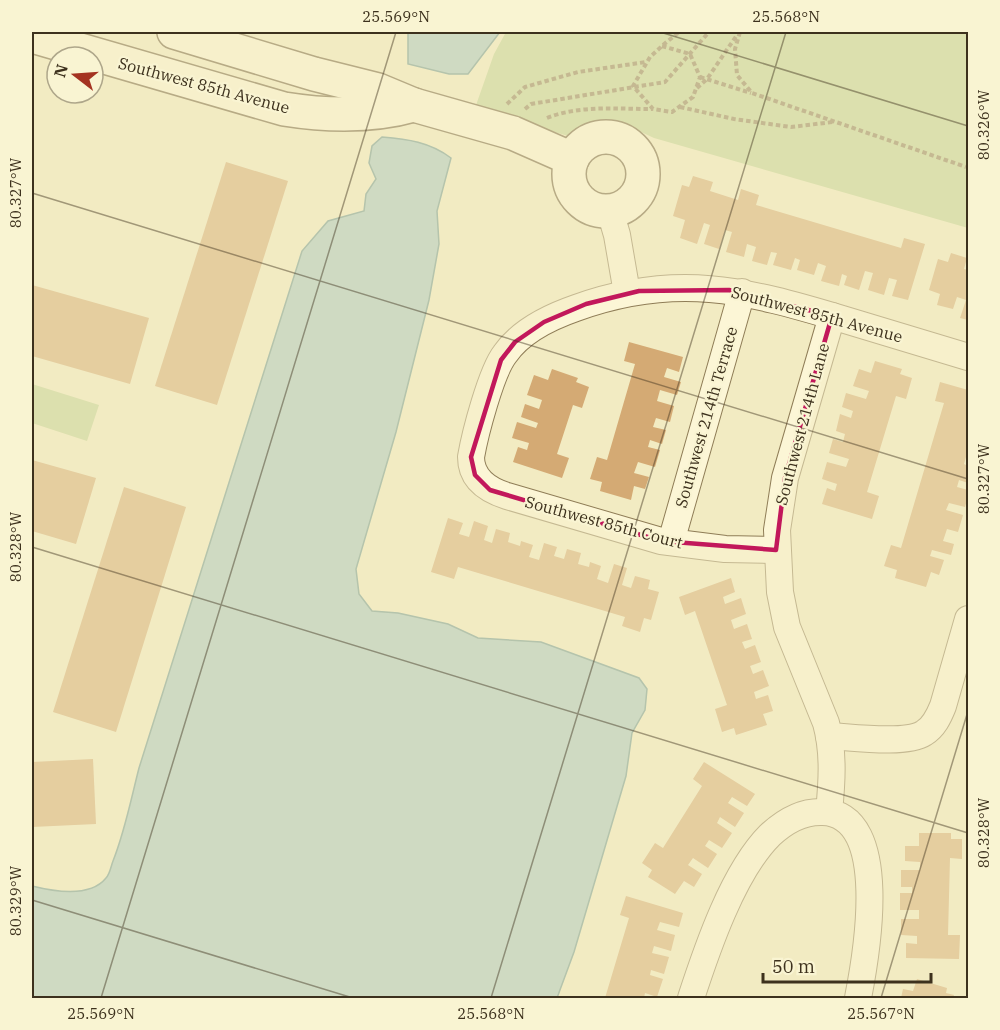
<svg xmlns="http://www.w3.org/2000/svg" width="1000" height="1030" font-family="'IBM Plex Serif',serif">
  <rect width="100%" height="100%" fill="#f2ebc2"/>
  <g fill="#c2d294">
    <polygon points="506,32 968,32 968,228 654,138 626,125 598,124 568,136 475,108 494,54"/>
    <polygon points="32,384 99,405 87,441 32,423"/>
  </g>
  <g fill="#a5c5c0" stroke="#6a9490" stroke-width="1.5">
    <polygon points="408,32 500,32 468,74 449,74 408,64"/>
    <path d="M382,137C407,139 430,142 451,158L437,211L439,244L429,300L396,432L356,569L359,594L372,611L398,613L448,624L478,638L541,642L639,678L647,689L645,710L632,733L626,776L574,952L557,998H32V886C52,891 90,898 106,878C110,874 111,866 113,861C125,831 131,799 139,768L302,251L328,221L364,211L366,194L376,179L369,163L372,146Z"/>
  </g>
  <g fill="#d4aa74">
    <polygon points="226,162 288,181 217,405 155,386"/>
    <polygon points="693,176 713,182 710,191 738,200 741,189 759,195 756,205 901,248 904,238 925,244 908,300 892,296 897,280 889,278 884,295 868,290 873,273 865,271 859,290 844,285 847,276 842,274 839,286 821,281 826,266 818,263 814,275 797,270 800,260 795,258 791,270 773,265 777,253 771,252 767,265 752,261 756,247 747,244 744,257 726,252 732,232 725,230 719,249 704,244 710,225 704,223 697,244 680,238 685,220 673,216 682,185 689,187"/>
    <polygon points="951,253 967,258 964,269 968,270 968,320 960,318 966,300 957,297 953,309 937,305 940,294 929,290 938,259 948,262"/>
    <polygon points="32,285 149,318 130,384 32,356"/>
    <polygon points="629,342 683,357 679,372 667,368 664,377 681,382 677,395 660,390 657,401 674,406 670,422 656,418 653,427 666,430 662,444 650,440 648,447 660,450 655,467 638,462 634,473 649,477 645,489 634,486 631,500 600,491 602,482 590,479 597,457 607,460 635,364 624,361"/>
    <polygon points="875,361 902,369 900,374 912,378 906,399 896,396 867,492 879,496 872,519 822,504 827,488 835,491 837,484 822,479 827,462 846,467 849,459 829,453 833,439 843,442 845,434 836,431 840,414 851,418 853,411 842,407 846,393 866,399 869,391 853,386 859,369 871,373"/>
    <polygon points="552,369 578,378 576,382 589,387 582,408 573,405 557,454 569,458 562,478 513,462 518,447 527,450 529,443 512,438 517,422 536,428 538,423 521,417 525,404 539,409 542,400 527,395 534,375 548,380"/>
    <polygon points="940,382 968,390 968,457 966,457 964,464 968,466 968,483 959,480 957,487 968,490 968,496 965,507 949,503 946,510 963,515 958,532 947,529 943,541 954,544 951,555 932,550 930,556 944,560 939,575 931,572 926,587 895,578 897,570 884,566 891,545 901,548 944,403 935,401"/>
    <polygon points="32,460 96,478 76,544 32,531"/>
    <polygon points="124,487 186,507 116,732 53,712"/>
    <polygon points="448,518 463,523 459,534 469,537 474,521 488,526 484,540 492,543 496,529 510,533 508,542 520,546 521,541 533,545 529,557 539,560 544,543 557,547 554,556 564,559 567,549 581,553 578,564 589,567 590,562 601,566 597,579 608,583 614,564 627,568 622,585 631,588 635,576 650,580 648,589 659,592 651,620 644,618 640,632 622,626 625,617 458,567 454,579 431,572"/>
    <polygon points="731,578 735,592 723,597 725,604 741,598 746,614 731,620 734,629 747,624 752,639 742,642 745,649 755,645 761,662 750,666 753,674 763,670 769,686 754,692 756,699 768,695 773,711 763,714 767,725 736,735 734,728 722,732 715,709 727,705 695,611 685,615 679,597"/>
    <polygon points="93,759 96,824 32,827 32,762"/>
    <polygon points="704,762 755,794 747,806 732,797 728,803 744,813 735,827 720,817 717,823 732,833 722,848 709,840 705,846 717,854 708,868 693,858 688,865 702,874 694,887 684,881 675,894 648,877 652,870 642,863 655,843 663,848 702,786 693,779"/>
    <polygon points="919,833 951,833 951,839 962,839 962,859 950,858 948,935 960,935 959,959 906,958 906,943 917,944 917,936 901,935 901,919 919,919 919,910 900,910 900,893 912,893 912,887 901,887 901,870 920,870 920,862 905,861 905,846 919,846"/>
    <polygon points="626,896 683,913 679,927 660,922 657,930 675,935 671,951 654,946 652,953 669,957 664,974 651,970 650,975 663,979 657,997 645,993 644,998 605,998 629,918 620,915"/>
    <polygon points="917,979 947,988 946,993 954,995 953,998 901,998 903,989 913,991"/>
  </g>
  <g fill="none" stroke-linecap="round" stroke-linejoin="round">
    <g stroke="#8f7d57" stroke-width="28">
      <g id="street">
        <polyline points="610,211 617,235 627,293"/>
        <polyline points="671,542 742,292"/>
        <path d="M776,550L725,549L661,541L507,496C488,490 471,479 471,457C475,434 491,372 505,354C521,331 550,317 576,308C676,272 745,290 842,319C884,332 926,344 968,357"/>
        <path d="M829,736C851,737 906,745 924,733C934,727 939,716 943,706L968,619"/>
        <path d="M829,812C832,782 834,752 826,723L787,627L780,592L777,530L785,478L832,316"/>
        <path d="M691,998C707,949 733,872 770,835C785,821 802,811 823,812C892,814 866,957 858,998"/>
      </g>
    </g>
    <g stroke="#705d3a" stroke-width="36">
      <g id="secondary">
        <polyline points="174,32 314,74 378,90 414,105 513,133 572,159"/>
        <path d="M32,36L284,109C328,116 372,117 414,105"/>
        <circle cx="606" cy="174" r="37"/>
      </g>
    </g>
    <g stroke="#8f7d57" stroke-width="4" stroke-dasharray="4.5 3" stroke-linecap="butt">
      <polyline points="740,32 735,49 737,75 752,93 966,167"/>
      <polyline points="663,45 679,32"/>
      <polygon points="662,46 690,54 700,77 693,97 672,112 653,109 633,86 650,57"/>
      <polyline points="700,77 751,93"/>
      <polyline points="697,88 707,79 737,35"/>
      <polyline points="507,104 525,87 578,72 646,62"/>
      <polyline points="680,107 734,119 791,127 833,122"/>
      <polyline points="525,109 531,104 665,82 709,32"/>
      <path d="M547,118C579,105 617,109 652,109"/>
    </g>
    <use href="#street" stroke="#fcf6d6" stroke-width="26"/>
    <use href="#secondary" stroke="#fcf6d6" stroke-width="33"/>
  </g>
  <path d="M0 0H1000V1030H0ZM729,290L832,316L785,478L776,550L661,541L490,490L475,475L471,457L501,360L515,342L544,322L586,304L639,291Z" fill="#f2ebc2" fill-opacity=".55" fill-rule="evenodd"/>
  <path fill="none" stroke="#c2185b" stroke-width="4.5" stroke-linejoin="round" d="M729,290L832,316L785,478L776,550L661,541L490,490L475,475L471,457L501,360L515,342L544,322L586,304L639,291Z"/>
  <path fill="none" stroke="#3d311d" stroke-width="1.5" stroke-opacity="0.45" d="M660,32L968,126M32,193L968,479M32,547L968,833M32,900L353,998M101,998L396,32M491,998L786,32M881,998L968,711"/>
  <g text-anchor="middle" stroke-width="4.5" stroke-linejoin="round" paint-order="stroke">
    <g font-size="16" fill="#3d311d" stroke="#f9f4d2">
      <text transform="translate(204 85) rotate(15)" y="6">Southwest 85th Avenue</text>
      <text transform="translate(817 314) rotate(15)" y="6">Southwest 85th Avenue</text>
      <text transform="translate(706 417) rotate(-74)" y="6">Southwest 214th Terrace</text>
      <text transform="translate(802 424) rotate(-75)" y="6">Southwest 214th Lane</text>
      <text transform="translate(604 522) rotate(15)" y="6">Southwest 85th Court</text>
    </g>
  </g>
  <rect width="1000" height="1030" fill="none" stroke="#f9f4d2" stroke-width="66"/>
  <g transform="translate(75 75) rotate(287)"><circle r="28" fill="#f9f4d2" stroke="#aea68a" stroke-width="1.5"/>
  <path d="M0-4.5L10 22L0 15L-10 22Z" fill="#a43321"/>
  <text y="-9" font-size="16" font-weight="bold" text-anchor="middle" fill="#3d311d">N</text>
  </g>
  <path d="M763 973v9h168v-9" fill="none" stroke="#3d311d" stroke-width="3"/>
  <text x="772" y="973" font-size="18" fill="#3d311d" stroke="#f9f4d2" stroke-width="4.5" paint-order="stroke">50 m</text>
  <rect x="33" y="33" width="934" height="964" fill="none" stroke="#3d311d" stroke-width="2"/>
  <g font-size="15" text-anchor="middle" fill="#3d311d">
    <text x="396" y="22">25.569°N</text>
    <text x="786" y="22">25.568°N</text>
    <text transform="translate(984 125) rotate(-90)" y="5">80.326°W</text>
    <text transform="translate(16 193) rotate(-90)" y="5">80.327°W</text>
    <text transform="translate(984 479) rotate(-90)" y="5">80.327°W</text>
    <text transform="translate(16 547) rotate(-90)" y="5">80.328°W</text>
    <text transform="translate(984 833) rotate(-90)" y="5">80.328°W</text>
    <text transform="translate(16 901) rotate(-90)" y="5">80.329°W</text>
    <text x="101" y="1019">25.569°N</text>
    <text x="491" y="1019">25.568°N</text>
    <text x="881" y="1019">25.567°N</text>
  </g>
</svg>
